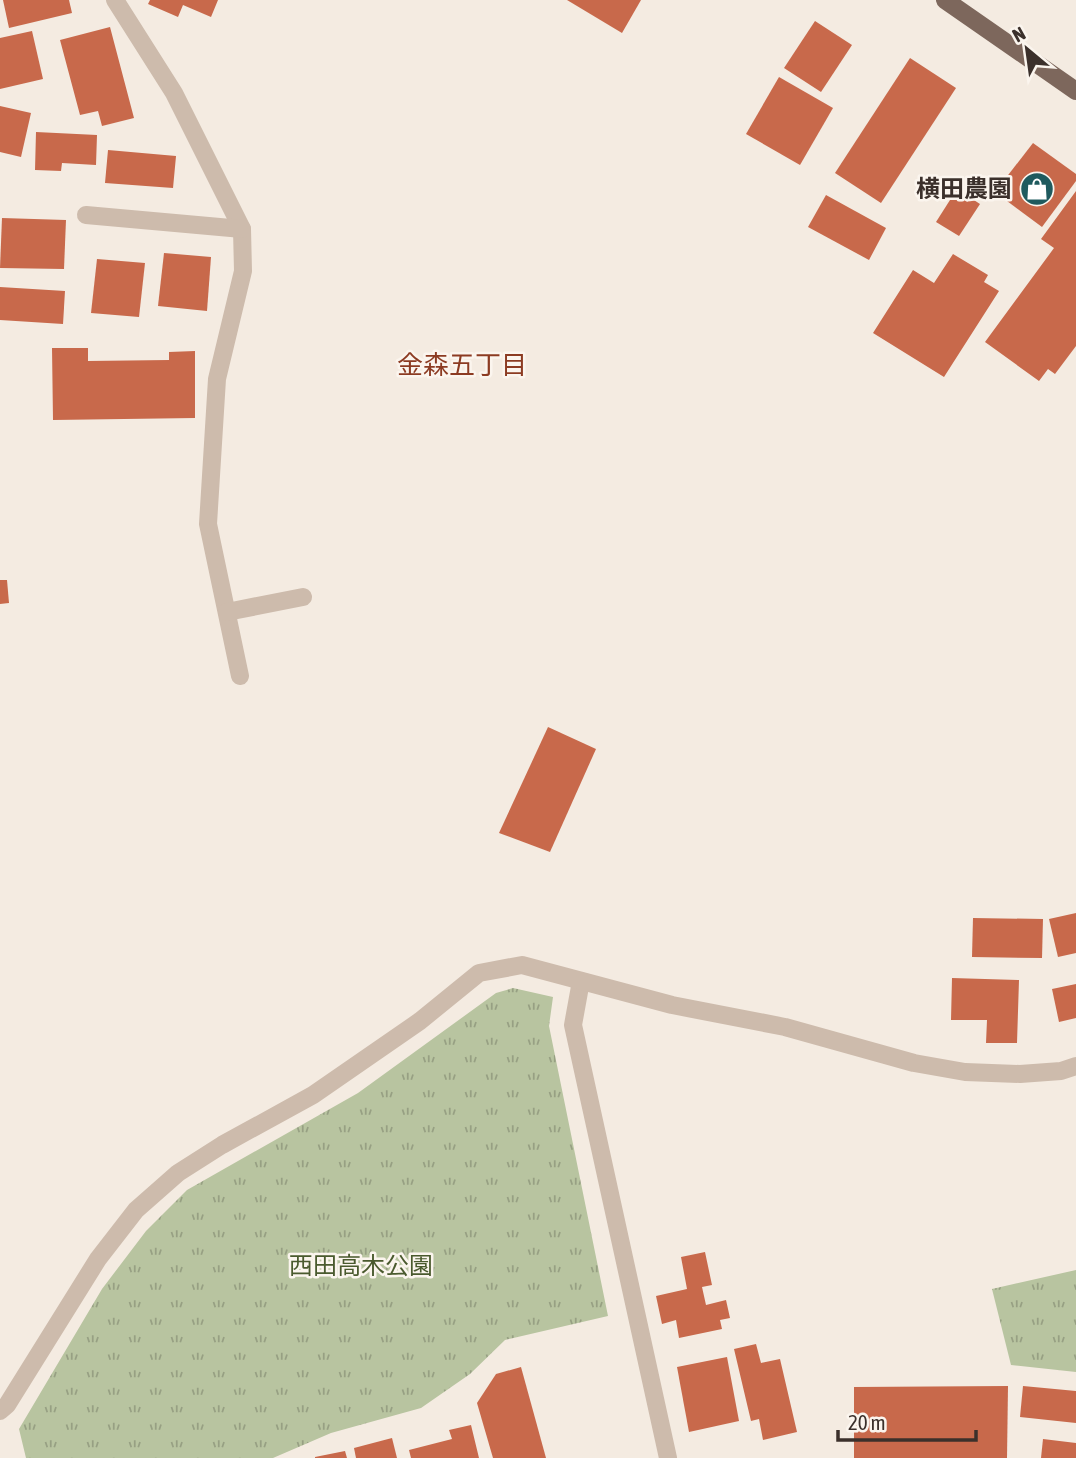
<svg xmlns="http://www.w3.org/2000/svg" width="1076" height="1458" font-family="'Asap Condensed','Noto Sans JP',sans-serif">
  <defs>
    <pattern id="grass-tufts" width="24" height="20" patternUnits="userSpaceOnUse" patternTransform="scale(1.75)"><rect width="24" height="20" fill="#b8c4a0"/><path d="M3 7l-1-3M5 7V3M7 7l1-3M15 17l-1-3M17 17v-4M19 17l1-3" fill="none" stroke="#97a083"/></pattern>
  </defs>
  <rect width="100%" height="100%" fill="#f4ebe1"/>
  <g fill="url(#grass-tufts)">
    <polygon points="513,988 553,997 549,1026 608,1316 505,1340 470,1374 421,1408 331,1433 273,1458 26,1458 19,1429 102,1289 146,1231 187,1190 358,1093 496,993"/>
    <polygon points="1076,1270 1076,1372 1011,1365 992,1289"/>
  </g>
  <g fill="#c8694b">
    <polygon points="3,0 69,0 72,13 9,28"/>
    <polygon points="150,0 218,0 211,17 183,5 178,17 148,4"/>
    <polygon points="567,0 641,0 622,33"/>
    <polygon points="815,21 852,45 821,92 784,68"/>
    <polygon points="110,27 134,118 102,126 98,111 80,115 60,40"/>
    <polygon points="32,31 43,79 0,89 0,38"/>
    <polygon points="910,58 956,88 881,203 835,173"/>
    <polygon points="779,77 833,108 800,165 746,134"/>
    <polygon points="0,106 31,113 21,157 0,152"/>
    <polygon points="36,132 97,135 96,165 62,163 61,171 35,170"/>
    <polygon points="1033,143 1076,174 1076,181 1042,227 995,192"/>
    <polygon points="108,150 176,156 173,188 105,183"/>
    <polygon points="957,189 980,204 959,236 936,222"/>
    <polygon points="1076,191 1076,346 1055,374 1048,369 1039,381 985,342 1054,248 1041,239"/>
    <polygon points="826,195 886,228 869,260 808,227"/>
    <polygon points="2,218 66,220 64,269 0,268"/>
    <polygon points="164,253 211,257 207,311 158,306"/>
    <polygon points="953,254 988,275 984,282 999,291 944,377 873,333 913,270 934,283"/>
    <polygon points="97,259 145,263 139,317 91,313"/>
    <polygon points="0,287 65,291 63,324 0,320"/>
    <polygon points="52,348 88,348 88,361 169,360 169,352 195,351 195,418 53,420"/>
    <polygon points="0,580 7,580 9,603 0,604"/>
    <polygon points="548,727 596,749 550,852 499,833"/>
    <polygon points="1076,913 1076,953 1058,957 1049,919"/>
    <polygon points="973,918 1043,919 1042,958 972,957"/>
    <polygon points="952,978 1019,980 1017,1043 986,1043 987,1020 951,1020"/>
    <polygon points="1076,984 1076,1018 1059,1022 1052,989"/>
    <polygon points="705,1252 712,1285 702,1287 706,1305 726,1300 730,1318 720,1320 722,1329 679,1338 676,1320 662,1324 656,1296 687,1289 681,1257"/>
    <polygon points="756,1344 761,1363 780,1359 797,1432 763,1440 759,1419 751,1421 734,1349"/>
    <polygon points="727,1357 739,1421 689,1432 677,1367"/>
    <polygon points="521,1367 546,1458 493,1458 477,1403 496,1374"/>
    <polygon points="1008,1386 1007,1458 854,1458 854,1387"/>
    <polygon points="1023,1386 1076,1391 1076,1423 1020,1417"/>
    <polygon points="471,1425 479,1458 411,1458 409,1450 452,1439 449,1430"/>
    <polygon points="392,1438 397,1458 356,1458 354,1448"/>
    <polygon points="1043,1439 1076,1443 1076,1458 1041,1458"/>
    <polygon points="345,1451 347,1458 315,1458 315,1457"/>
  </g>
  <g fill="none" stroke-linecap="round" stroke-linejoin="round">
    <g stroke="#cdbbac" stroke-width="18">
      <polyline points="115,0 174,93 242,229 243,271 217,379 208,524 240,676"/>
      <polyline points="86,215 242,229"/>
      <polyline points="227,612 303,597"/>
      <polyline points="581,981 573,1025 668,1458"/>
      <polyline points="0,1411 7,1405 98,1259 136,1210 178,1173 222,1145 313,1095 420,1021 479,973 522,965 672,1005 785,1027 914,1063 965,1072 1020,1074 1061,1071 1076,1066"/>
    </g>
    <polyline stroke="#7d675c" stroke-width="18" points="945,0 1076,91"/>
  </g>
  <defs>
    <g id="shop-disc" transform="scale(1.75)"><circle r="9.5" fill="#1f5a5e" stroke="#fbf5ee"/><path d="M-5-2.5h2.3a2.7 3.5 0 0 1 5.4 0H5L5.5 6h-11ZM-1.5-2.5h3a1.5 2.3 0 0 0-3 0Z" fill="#fff"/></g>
  </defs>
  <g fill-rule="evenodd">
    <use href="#shop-disc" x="1037" y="189"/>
  </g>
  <g text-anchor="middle" stroke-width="5" stroke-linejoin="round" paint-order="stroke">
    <g font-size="24" font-weight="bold" fill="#3b302b" stroke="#fbf5ee" text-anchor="end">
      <text x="1012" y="197">横田農園</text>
    </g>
    <g font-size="24" fill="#4a5a2e" stroke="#fbf5ee">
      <text x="361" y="1274">西田高木公園</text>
    </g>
    <g font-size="26" fill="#8c3b22" stroke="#fbf5ee">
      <text x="462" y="374">金森五丁目</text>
    </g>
  </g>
  <g transform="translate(1027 49) rotate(331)" stroke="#fbf5ee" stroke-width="5" paint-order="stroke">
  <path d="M0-5L12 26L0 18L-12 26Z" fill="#3b302b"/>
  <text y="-10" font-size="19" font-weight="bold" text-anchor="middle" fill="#3b302b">N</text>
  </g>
  <path d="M838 1430v10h138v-10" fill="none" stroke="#3b302b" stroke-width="3.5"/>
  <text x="848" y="1430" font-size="21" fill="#3b302b" stroke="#fbf5ee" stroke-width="5" paint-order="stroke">20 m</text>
</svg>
